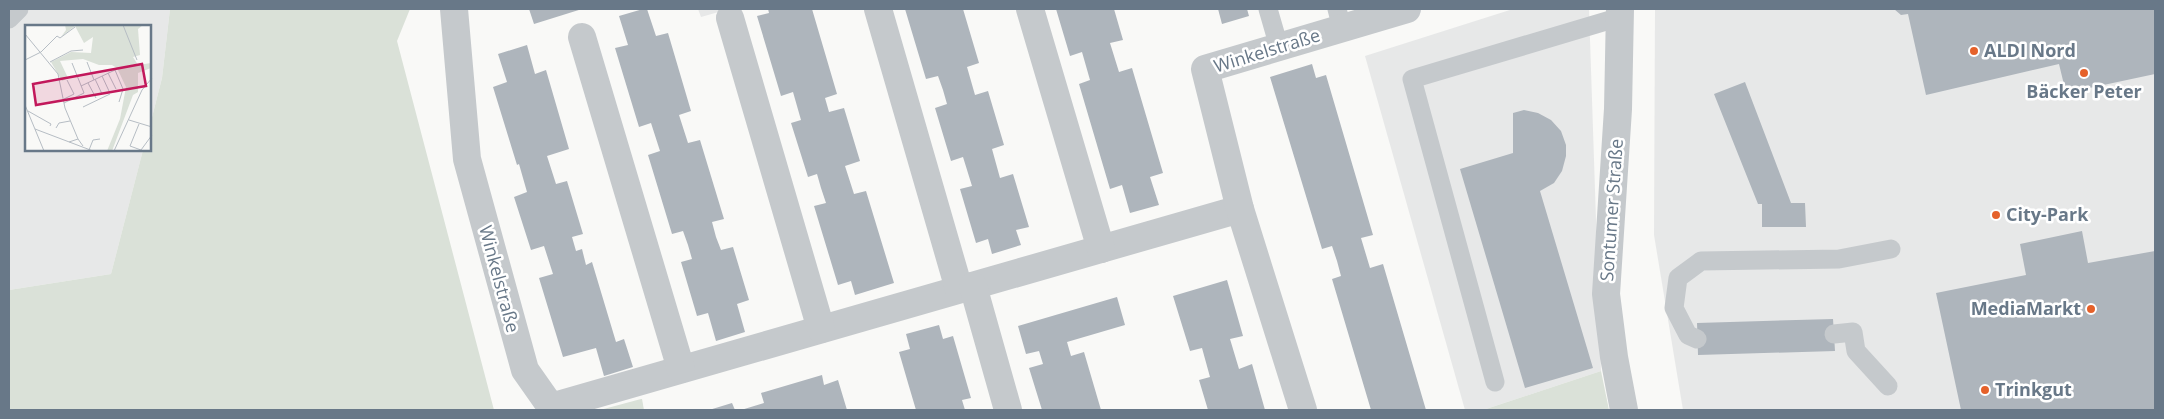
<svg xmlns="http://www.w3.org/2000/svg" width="2164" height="419" font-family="'Open Sans',sans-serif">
  <rect width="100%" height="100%" fill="#f9f9f7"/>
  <g fill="#e7e8e8">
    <polygon points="9,9 170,9 162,78 150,125 150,26 26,26 26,150 143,150 111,274 9,290"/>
    <polygon points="698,9 729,9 701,17"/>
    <polygon points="1513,9 1589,9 1601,371 1483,410 1465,410 1365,56"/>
    <polygon points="1655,9 2155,9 2155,410 1683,410 1654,235"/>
  </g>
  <g fill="#dae1d8">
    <polygon points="170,9 410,9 397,41 494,410 9,410 9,290 111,274 143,150 150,150 150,125 162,78"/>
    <polygon points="1601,371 1609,410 1483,410"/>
    <polygon points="642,399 644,410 600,410 641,399"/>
  </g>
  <g fill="#aeb5bc">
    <polygon points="529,9 582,9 534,24"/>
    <polygon points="643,9 647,9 656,36 668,33 691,111 679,115 688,143 700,140 724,219 712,222 716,237 721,250 733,247 749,300 737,304 745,332 716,341 708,313 697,316 681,262 692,259 688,245 683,231 672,234 648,155 660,151 651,123 639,127 615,48 628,45 619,16"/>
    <polygon points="768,9 812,9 837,94 825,98 829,112 844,108 860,161 845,166 854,194 866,191 894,283 855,295 851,281 838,285 814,206 826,203 821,188 817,174 808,177 791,123 801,120 793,92 781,96 757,16 769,13"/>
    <polygon points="905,9 963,9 979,63 967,67 975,95 988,91 1004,145 992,149 1000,178 1013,174 1029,227 1016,230 1021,245 992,254 988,239 976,243 960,189 972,186 963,157 951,161 935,108 947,104 943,90 938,76 926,79"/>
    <polygon points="1056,9 1114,9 1123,40 1110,43 1119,72 1132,68 1163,173 1150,177 1159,205 1130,213 1122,185 1110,189 1079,84 1090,80 1082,52 1070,56"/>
    <polygon points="1218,9 1247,9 1249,16 1222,24"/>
    <polygon points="1894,9 2155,9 2155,74 2066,93 2059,64 1926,95 1908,14 1901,15"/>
    <polygon points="527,45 535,74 546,70 569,149 547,156 556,184 567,181 583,234 572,237 576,251 582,249 586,265 592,262 616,342 624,339 633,367 604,376 596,348 563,357 539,278 553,274 544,246 531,250 514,197 527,192 519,164 517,165 493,87 507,82 498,54"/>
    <polygon points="1312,64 1316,78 1326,75 1373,235 1361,238 1370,268 1383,264 1426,410 1371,410 1332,279 1341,276 1337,261 1332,246 1322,249 1270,77"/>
    <polygon points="1745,82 1791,203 1805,203 1806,227 1762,227 1762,204 1758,204 1714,94"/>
    <polygon points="1524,110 1538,113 1551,120 1561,131 1566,145 1566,156 1562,171 1554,183 1540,191 1593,368 1525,388 1460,169 1513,153 1513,113"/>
    <polygon points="2082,231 2088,263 2155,251 2155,410 1961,410 1936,293 2026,275 2020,244"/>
    <polygon points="1227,280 1243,336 1230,339 1239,369 1252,364 1265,410 1208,410 1199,380 1210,377 1202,348 1190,351 1173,296"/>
    <polygon points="1117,297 1125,325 1067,342 1071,356 1084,352 1101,410 1042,410 1029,368 1043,364 1039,351 1026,354 1018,326"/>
    <polygon points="1833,319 1835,351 1698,355 1697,323"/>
    <polygon points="939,325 943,339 953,336 971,398 962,400 965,410 916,410 908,383 899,352 910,349 906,334"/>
    <polygon points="822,375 824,385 838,380 847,410 741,410 764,403 761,393"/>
    <polygon points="732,403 735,410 709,410"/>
  </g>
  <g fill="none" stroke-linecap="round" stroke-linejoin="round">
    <g stroke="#c5c9cc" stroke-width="19">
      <polyline points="1268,9 1279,47"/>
      <polyline points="1337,9 1342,28"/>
      <polyline points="9,19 19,9"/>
      <polyline points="1834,334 1853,332 1856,351 1888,386"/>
      <polyline points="1697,339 1688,335 1674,308 1678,278 1701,261 1839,259 1891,249"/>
      <polyline points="1495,382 1412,79 1620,17"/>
    </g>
    <g stroke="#c5c9cc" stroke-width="28">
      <polyline points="454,9 467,159 525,370 551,407 1240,209"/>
      <polyline points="878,9 959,289"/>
      <polyline points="1030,9 1101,249"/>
      <polyline points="1620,9 1618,109 1606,294 1614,357 1624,410"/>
      <polyline points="730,18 821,329"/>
      <polyline points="582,37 681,369"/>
      <polyline points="973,286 1008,410"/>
      <polyline points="1303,410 1240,209 1205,69 1407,9"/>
    </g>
  </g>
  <g fill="#e5612a" stroke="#fff" stroke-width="2">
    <circle cx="1974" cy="51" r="5"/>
    <circle cx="2084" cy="73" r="5"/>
    <circle cx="1996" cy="215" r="5"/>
    <circle cx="2091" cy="309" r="5"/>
    <circle cx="1985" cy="390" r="5"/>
  </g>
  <g text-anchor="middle" stroke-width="5" stroke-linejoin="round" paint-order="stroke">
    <g font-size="18" fill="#687888" stroke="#fff">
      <text transform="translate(1267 51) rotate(-17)" y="6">Winkelstraße</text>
      <text transform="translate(1612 210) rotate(-86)" y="6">Sontumer Straße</text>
      <text transform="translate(499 279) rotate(75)" y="6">Winkelstraße</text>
    </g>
    <g font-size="18" font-weight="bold" fill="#687888" stroke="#fff" text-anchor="start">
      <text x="1984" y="57">ALDI Nord</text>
      <text x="2084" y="98" text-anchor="middle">Bäcker Peter</text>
      <text x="2006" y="221">City-Park</text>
      <text x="2081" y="315" text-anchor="end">MediaMarkt</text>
      <text x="1995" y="396">Trinkgut</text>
    </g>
  </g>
  <g transform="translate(25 25)">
    <rect width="126" height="126" fill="#f9f9f7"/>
    <path d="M40,0H118L113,4L115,30L108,32L113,40L126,38V43L113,48V67L108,70L87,126H82L95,94L101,62L92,43L87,40H74L58,34L35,36L43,53L37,56L26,37L46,27L66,28L68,12L59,18L50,1L36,12L41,5Z" fill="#dae1d8"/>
    <path fill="none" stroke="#b6bdc4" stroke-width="1" d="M98,0L112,35M0,9L33,49L40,83L53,114M32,11L35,13L50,2M0,35L16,27L32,11M25,37L46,26L58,25M62,37L69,55M83,48L91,64M77,51L84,66M70,54L77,69M63,58L71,73M56,61L90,45L98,64L94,77M39,74L49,69L42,55M39,78L59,68L47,38M0,80L19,126M58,82L85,69M3,86L26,99L25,101M104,95L127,102M114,99L105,121L116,125L127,110M31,103L34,98L45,96M10,104L68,126M44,117L53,114L58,121M64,125L68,115L75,114M89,126L117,65L127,53"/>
    <path fill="#c2185b" fill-opacity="0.15" stroke="#c2185b" stroke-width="2.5" d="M117,39L121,61L11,80L8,59Z"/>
    <rect width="126" height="126" fill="none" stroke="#687888" stroke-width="2.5"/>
  </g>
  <rect width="2164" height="419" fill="none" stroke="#687888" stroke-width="20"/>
</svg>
